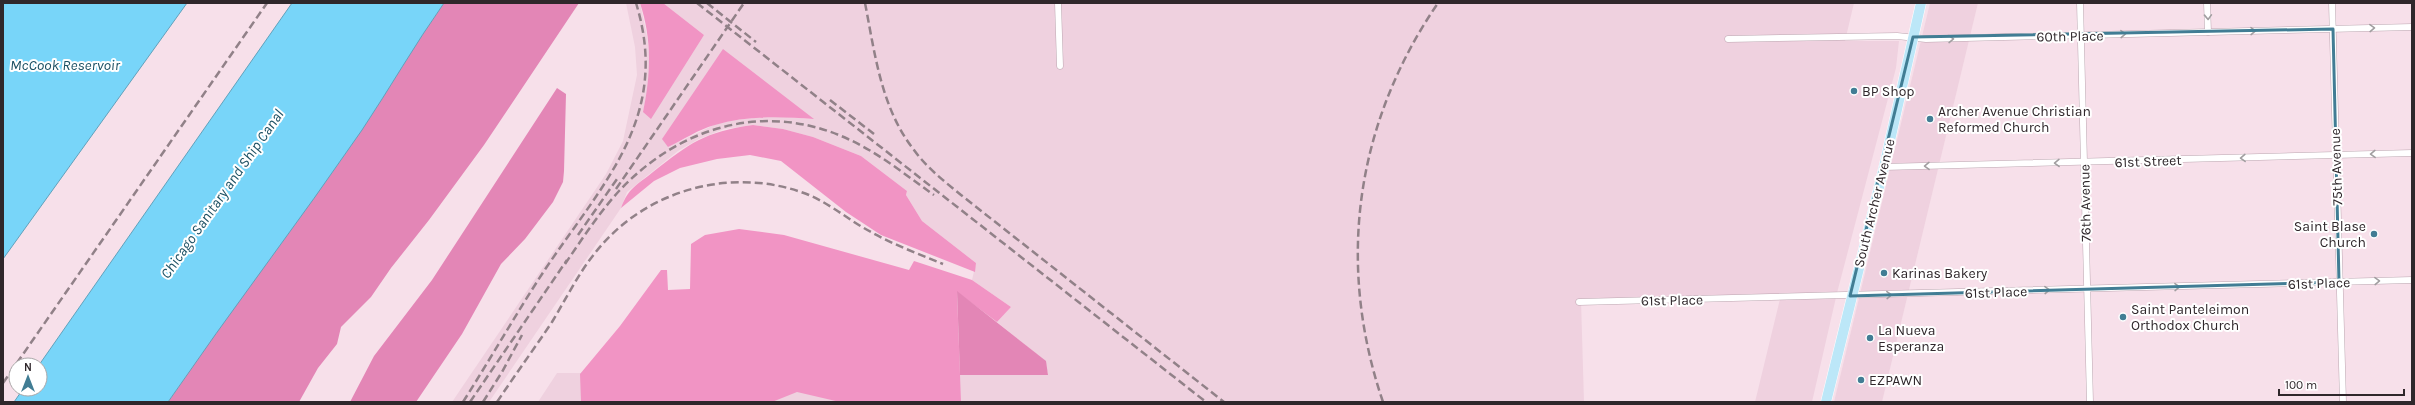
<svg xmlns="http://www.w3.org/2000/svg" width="2415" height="405" font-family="Karla,sans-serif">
  <rect width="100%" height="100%" fill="#f7e0ea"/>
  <g fill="#efd1df" fill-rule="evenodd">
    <path d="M626,3H640L647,36L650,64L649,86L643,112L704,35L663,3H1854L1845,41H1899L1896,68L1837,293L1812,402H1755L1781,295L1581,300L1584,402H538L557,373L1048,374L1045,361L997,322L1011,307L972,280L976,263L922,221L906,195L907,191L861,156L813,137L783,129L753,125L724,129L699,139L678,151L627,192L621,208L489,402H452L606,174L623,141L637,75L635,47ZM723,50L813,119L774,116L734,120L714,125L668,147Z"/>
    <polygon points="1930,3 1978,3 1882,402 1834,402"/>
  </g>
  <g fill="#f194c4">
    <path d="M640,3H663L704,35L651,119L643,112C651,75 652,39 640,3Z"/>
    <path d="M723,49L814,119C781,117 748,115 715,125C699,129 683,140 668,147L662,139Z"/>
    <path d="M753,125L783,129L813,137L861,156L907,191L906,195L922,221L976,263L975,272L881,235L846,212L781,161L750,155L717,159L680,168L654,181L621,208C629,187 636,186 653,172C690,143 704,132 753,125Z"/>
    <polygon points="739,229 784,235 909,270 914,261 972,280 1011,307 997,322 957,292 961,402 840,402 797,392 772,402 581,402 580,374 620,326 661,270 667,270 668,290 690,289 691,244 705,235"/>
  </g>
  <g fill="#e386b6">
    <polygon points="444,3 579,3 484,145 429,220 391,268 371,297 341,327 337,344 318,368 299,402 168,402"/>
    <polygon points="557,88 566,94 564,171 563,182 553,202 525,239 501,264 462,334 416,402 350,402 374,356 432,280"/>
    <polygon points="957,291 1046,361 1048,375 960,375"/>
  </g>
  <g fill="#78d5f9" stroke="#62a1bb">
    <polygon points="3,3 187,3 3,259"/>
    <path d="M292,3H444C415,44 390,88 362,130C299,222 231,310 168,402H14L23,389H40L39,365Z"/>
  </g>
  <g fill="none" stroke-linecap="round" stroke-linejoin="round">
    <g stroke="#bca7b1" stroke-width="7">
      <g id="minor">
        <polyline points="1058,3 1060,66"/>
        <polyline points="2080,3 2090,402"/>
        <polyline points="2207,3 2208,32"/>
        <polyline points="2332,3 2343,402"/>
        <polyline points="1728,39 1897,36 1926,39 2412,27"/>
        <polyline points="1884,167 2412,153"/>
        <polyline points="1579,302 2412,280"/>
      </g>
    </g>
    <g stroke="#fff" stroke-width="11">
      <polyline id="primary" points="1826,402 1884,167 1921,3"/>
    </g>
    <use href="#minor" stroke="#fff" stroke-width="6"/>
    <use href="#primary" stroke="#bce7f8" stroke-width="10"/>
    <g stroke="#918188" stroke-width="2.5" stroke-dasharray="8 4" stroke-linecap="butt">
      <polyline points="697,3 1206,402"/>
      <polyline points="707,3 756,42"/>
      <path d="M865,3C875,54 881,108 914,150C927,168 944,181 961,195L1224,402"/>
      <polyline points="830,100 874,134"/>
      <polyline points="616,189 744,3"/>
      <polyline points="578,235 617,179"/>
      <path d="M565,264C582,239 599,213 619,191C680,126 766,101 848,139C879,153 907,176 934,195"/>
      <polyline points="3,383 267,3"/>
      <path d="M463,402C491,358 517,312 546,268C604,182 671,116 636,3"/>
      <polyline points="470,402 567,260"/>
      <polyline points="483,402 502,372 522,335"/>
      <path d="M497,402C515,375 534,349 552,322C566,299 578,274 595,253C645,189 734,165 809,195C832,205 850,221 871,232C894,245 919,254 943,264"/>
      <path d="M1383,402C1336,264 1355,124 1438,3"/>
    </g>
  </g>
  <defs><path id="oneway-chevron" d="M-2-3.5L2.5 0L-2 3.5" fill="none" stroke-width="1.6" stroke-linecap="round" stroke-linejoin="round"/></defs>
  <g stroke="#a19ea0">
    <use href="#oneway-chevron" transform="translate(2208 17) rotate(88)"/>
    <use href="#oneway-chevron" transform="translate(2372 28) rotate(-2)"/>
    <use href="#oneway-chevron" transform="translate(2253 31) rotate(-1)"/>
    <use href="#oneway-chevron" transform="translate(2123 34) rotate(-2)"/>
    <use href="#oneway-chevron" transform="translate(1951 39) rotate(-1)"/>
    <use href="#oneway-chevron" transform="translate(2373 154) rotate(178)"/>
    <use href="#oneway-chevron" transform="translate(2243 158) rotate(178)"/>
    <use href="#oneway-chevron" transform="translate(2057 163) rotate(179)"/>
    <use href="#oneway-chevron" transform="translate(1927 166) rotate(179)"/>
    <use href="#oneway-chevron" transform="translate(2377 281) rotate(-2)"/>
    <use href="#oneway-chevron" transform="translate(2177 287) rotate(-1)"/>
    <use href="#oneway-chevron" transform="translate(2047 290) rotate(-2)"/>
    <use href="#oneway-chevron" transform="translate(1889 295) rotate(-2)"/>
  </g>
  <path fill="none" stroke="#417d94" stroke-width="3" stroke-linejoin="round" d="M2333,29L2339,282L1850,296L1913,37Z"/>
  <g fill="#417d94" stroke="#fff" stroke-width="1.5">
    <circle cx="1854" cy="91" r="4"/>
    <circle cx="1930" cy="119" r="4"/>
    <circle cx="2374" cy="234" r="4"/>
    <circle cx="1884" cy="273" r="4"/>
    <circle cx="2123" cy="317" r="4"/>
    <circle cx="1870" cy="338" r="4"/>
    <circle cx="1861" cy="380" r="4"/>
  </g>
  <g text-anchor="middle" stroke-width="4" stroke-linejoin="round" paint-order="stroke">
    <g font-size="14" fill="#2f272b" stroke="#fff">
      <text transform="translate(2070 36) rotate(-1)" y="5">60th Place</text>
      <text transform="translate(2148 161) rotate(-2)" y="5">61st Street</text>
      <text transform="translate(2336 167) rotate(-92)" y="5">75th Avenue</text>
      <text transform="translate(1874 203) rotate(-76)" y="5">South Archer Avenue</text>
      <text transform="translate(2085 203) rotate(-91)" y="5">76th Avenue</text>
      <text transform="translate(2319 283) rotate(-2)" y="5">61st Place</text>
      <text transform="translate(1996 292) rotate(-2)" y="5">61st Place</text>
      <text transform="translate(1672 300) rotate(-1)" y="5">61st Place</text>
    </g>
    <g font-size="14" fill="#2f272b" stroke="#fff" text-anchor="start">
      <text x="1862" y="96">BP Shop</text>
      <text x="1938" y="116">Archer Avenue Christian<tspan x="1938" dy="16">Reformed Church</tspan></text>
      <text x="2366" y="231" text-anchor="end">Saint Blase<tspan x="2366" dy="16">Church</tspan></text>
      <text x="1892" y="278">Karinas Bakery</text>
      <text x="2131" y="314">Saint Panteleimon<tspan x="2131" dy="16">Orthodox Church</tspan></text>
      <text x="1878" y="335">La Nueva<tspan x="1878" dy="16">Esperanza</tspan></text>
      <text x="1869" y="385">EZPAWN</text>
    </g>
    <g font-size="15" font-style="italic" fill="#1d5164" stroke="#fff">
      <text x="65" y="70">McCook Reservoir</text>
      <text transform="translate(222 194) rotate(-55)" y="5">Chicago Sanitary and Ship Canal</text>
    </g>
  </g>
  <rect width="2415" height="405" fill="none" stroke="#2f272b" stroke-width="8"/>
  <g transform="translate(28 377)"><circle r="19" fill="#ffffff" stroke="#aca9aa"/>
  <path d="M0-3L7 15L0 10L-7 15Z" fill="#417d94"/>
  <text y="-6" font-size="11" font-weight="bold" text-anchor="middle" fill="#2f272b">N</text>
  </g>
  <path d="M2279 389v6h125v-6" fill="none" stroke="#2f272b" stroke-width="2"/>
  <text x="2285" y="389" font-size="12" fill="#2f272b" stroke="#ffffff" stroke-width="3" paint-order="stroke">100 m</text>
</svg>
